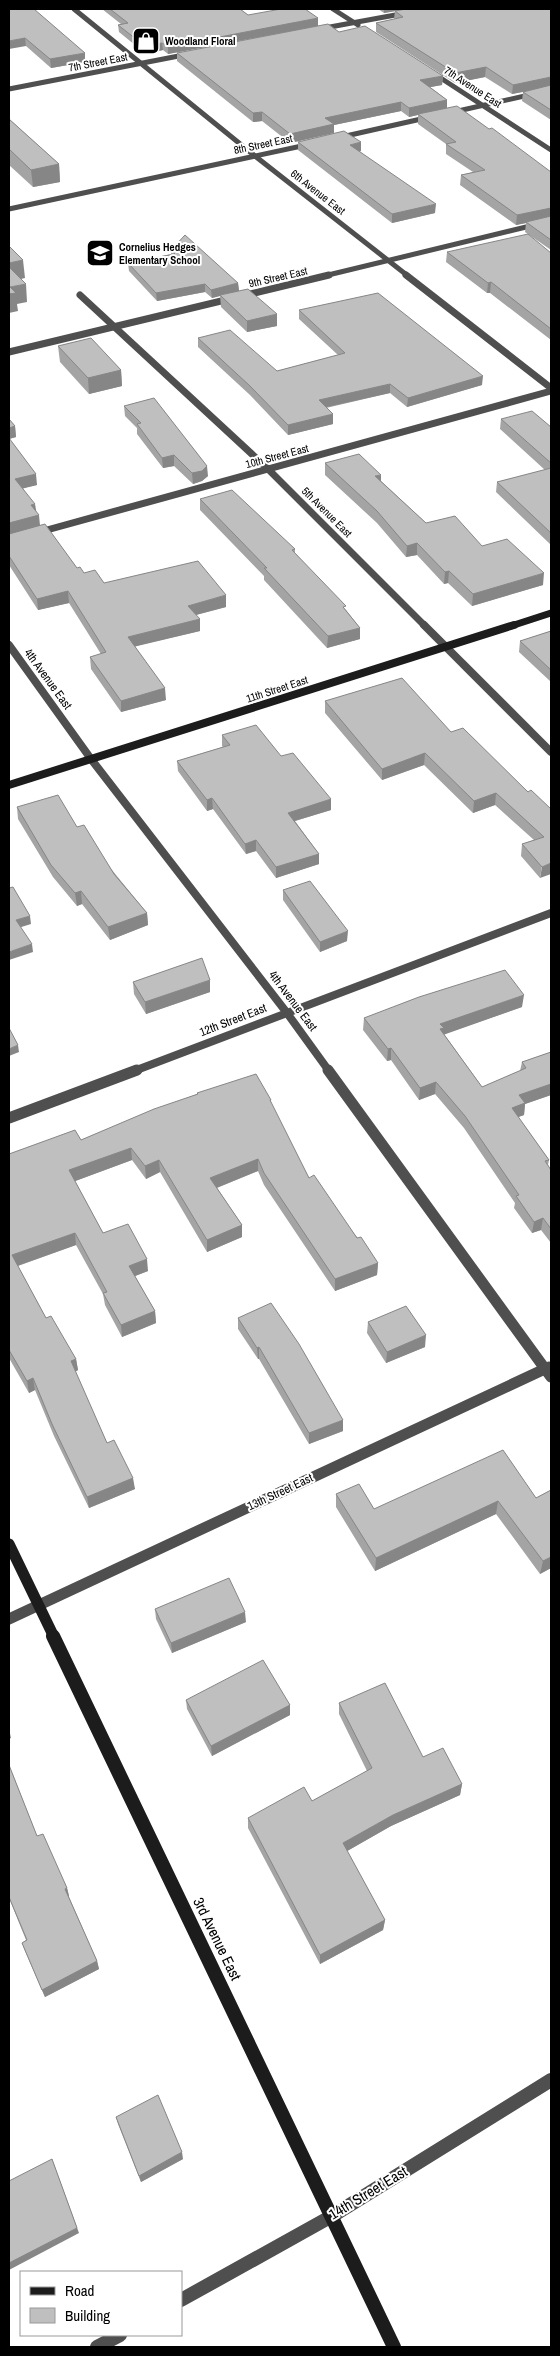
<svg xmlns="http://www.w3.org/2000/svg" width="560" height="2356" font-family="'Archivo Narrow',sans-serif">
  <rect width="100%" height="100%" fill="#fff"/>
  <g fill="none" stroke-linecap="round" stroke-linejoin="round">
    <g stroke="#4f4f4f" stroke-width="5">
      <polyline points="74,9 255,156 408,276"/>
      <polyline points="333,9 358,25"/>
      <polyline points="319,29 428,9"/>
      <polyline points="433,73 551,150"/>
      <polyline points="9,89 189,54"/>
      <polyline points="449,113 551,90"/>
      <polyline points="337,138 430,117"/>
      <polyline points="9,209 311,144"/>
      <polyline points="324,276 551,221"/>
    </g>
    <g stroke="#4f4f4f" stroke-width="7">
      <polyline points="406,275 551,388"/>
      <polyline points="80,295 268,469 425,626"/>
      <polyline points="9,352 329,275"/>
      <polyline points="36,533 551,391"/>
    </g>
    <g stroke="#4f4f4f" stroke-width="8">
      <polyline points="424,625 551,752"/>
      <polyline points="9,645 91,759 287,1013 329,1071"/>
      <polyline points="134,1071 551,913"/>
    </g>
    <g stroke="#4f4f4f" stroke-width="11">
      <polyline points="328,1070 551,1377"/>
      <polyline points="9,1118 137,1070"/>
      <polyline points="9,1619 549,1367"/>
    </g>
    <g stroke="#4f4f4f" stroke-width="14">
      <polyline points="181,2300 332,2216 551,2080"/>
      <polyline points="97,2347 120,2335"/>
    </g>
    <polyline stroke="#1c1c1c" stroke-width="7" points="511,626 551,613"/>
    <polyline stroke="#1c1c1c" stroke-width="8" points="9,785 514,625"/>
    <polyline stroke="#1c1c1c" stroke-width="11" points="9,1544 54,1637"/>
    <polyline stroke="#1c1c1c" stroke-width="14" points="53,1636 394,2347"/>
  </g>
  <g fill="#a4a4a4">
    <polygon points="9,9 85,62 51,68 26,46"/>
    <polygon points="102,9 240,9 248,15 318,26 168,54 163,50 146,54 119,32 118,25 121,24"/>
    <polygon points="378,9 551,9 551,120 522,101 523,92 512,94 485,77 455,83 376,32 376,23 394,19 395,11 384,13"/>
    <polygon points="339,32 443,76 442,85 430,87 447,100 447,108 551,172 551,250 525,232 526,223 516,225 460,185 461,175 473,172 446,154 446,144 418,124 418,115 409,117 401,111 334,125 334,133 290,143 262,121 253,122 177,61 177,53"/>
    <polygon points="9,119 59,164 60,182 33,187 9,165"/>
    <polygon points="298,142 361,151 359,151 435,213 392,223 298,150"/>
    <polygon points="171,250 238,283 239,291 277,326 247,332 221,307 220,296 212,298 205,292 157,301 129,271 128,263 171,254"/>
    <polygon points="447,252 551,253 551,340 490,293 487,293 446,262"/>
    <polygon points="299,310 482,385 407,407 390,393 326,408 333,424 288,435 250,395 198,347 198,338 277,371 338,355 299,319"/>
    <polygon points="58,346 121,370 122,386 89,394 60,362"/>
    <polygon points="124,406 208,476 202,481 193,484 174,466 163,468 137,434 137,428 125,416"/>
    <polygon points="9,419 15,426 16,437 9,439 37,485 23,488 36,512 40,526 77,568 84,573 104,583 226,607 196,615 200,619 200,631 135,646 166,700 121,712 91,669 90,657 101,654 69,603 38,610 9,565"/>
    <polygon points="501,419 551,427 551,545 496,492 497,482 545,470 500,429"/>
    <polygon points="325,463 381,481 426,523 482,546 543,585 472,606 448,583 444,584 417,555 406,557 377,523 325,475"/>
    <polygon points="200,499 295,549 295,553 346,610 360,628 360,639 327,648 264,580 264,576 200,510"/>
    <polygon points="551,631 551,682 519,652 520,641"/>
    <polygon points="325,701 451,732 551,809 540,878 521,856 522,844 534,840 495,805 473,813 424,765 382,780 325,713"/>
    <polygon points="222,735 281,756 331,810 295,821 319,854 319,864 276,878 256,851 246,854 213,809 207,811 178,771 177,761 223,747 222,746"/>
    <polygon points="17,807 77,827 147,913 148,925 110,940 82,904 77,906 53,877 18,819"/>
    <polygon points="283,890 347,941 320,952 283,900"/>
    <polygon points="133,982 210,992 146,1014 134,994"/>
    <polygon points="522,1007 444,1034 482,1087 520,1071 522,1062 551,1052 551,1095 525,1104 524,1115 518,1117 549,1160 548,1165 551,1170 551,1243 541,1230 532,1233 514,1208 515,1203 464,1128 435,1094 419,1100 391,1060 387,1061 363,1030 364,1018"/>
    <polygon points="197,1093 271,1100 271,1104 309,1178 378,1263 377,1275 335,1291 264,1185 258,1171 217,1188 242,1225 242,1237 207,1252 160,1172 146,1179 132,1160 75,1181 103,1233 148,1271 135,1276 155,1311 156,1323 122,1337 105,1305 103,1294 76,1245 18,1266 46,1318 76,1359 78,1370 75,1372 107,1443 135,1489 89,1508 54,1436 35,1390 29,1393 9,1358 9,1154 81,1140 197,1094"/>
    <polygon points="238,1318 343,1431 309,1444 259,1359 258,1359 238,1329"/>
    <polygon points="368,1322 425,1347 386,1363 367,1333"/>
    <polygon points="551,1490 551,1568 540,1574 496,1514 375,1571 336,1507 336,1494 374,1509 536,1498"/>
    <polygon points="155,1609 246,1622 172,1653 156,1619"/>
    <polygon points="186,1700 290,1705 290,1715 212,1756 187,1709"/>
    <polygon points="339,1703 423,1757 462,1784 460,1795 391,1826 347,1851 385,1920 383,1930 320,1964 248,1828 248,1818 312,1801 367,1771 339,1714"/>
    <polygon points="9,1765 37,1836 67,1888 69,1896 69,1897 97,1961 99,1969 45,1997 25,1951 22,1943 26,1940 9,1898"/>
    <polygon points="116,2117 183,2159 141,2182 118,2124"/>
  </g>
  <g fill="#868686">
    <polygon points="384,9 408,9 384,13"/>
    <polygon points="318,18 318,26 168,54 168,47"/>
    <polygon points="25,38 26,46 9,49 9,41"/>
    <polygon points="162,43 163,50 146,54 145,46"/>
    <polygon points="85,53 85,62 51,68 50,59"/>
    <polygon points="486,67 485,77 455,83 455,73"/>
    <polygon points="443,76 442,85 420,89 420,80"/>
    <polygon points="551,77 551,86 512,94 513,85"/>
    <polygon points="447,100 447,108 409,117 409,108"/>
    <polygon points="401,102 401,111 334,125 334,133 290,143 290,134 325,118"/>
    <polygon points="262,112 262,121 253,122 253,113"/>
    <polygon points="361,142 361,151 350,154 350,145"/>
    <polygon points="59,164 60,182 33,187 31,170"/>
    <polygon points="436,204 435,213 392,223 392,214"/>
    <polygon points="551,208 551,218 526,222 526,223 516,225 517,215"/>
    <polygon points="23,260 25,278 9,282 9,263"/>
    <polygon points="491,282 490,293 487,293 488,283"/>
    <polygon points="238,283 239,291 212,298 211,290"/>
    <polygon points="26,284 27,302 17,304 18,311 9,313 9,294 10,287"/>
    <polygon points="205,284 205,292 157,301 156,293"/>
    <polygon points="277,314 277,326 247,332 247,321"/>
    <polygon points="121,370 122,386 89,394 88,378"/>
    <polygon points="483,376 482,385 407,407 408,398"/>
    <polygon points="390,384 390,393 318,409 319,400"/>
    <polygon points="333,414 333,424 288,435 288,425"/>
    <polygon points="15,426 16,437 9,439 9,428"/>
    <polygon points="174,455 174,466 163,468 162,458"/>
    <polygon points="207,466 208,476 202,481 193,484 192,473"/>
    <polygon points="36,474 37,485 17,490 15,479"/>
    <polygon points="381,475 381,486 375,476"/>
    <polygon points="35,504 37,515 31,505"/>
    <polygon points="39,515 40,526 9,535 9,523"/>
    <polygon points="417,543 417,555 406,557 407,546"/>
    <polygon points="449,571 448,583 444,584 445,572"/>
    <polygon points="544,573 543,585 472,606 473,594"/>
    <polygon points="68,591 69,603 38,610 37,599"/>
    <polygon points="226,595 226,607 188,617 188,606"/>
    <polygon points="200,619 200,631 129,648 128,637"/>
    <polygon points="360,628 360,639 327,648 328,636"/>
    <polygon points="165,688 166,700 121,712 121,701"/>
    <polygon points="425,753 424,765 382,780 382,769"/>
    <polygon points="496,793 495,805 473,813 474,801"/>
    <polygon points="212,798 213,809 207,811 207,800"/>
    <polygon points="331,799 331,810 288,823 288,813"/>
    <polygon points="256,840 256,851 246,854 245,844"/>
    <polygon points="319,854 319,864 276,878 276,867"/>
    <polygon points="551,863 551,874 540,878 542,867"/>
    <polygon points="81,891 82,904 77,906 75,893"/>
    <polygon points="147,913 148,925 110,940 108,927"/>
    <polygon points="30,916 31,924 18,928 16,920"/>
    <polygon points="348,931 347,941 320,952 320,942"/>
    <polygon points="32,944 33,952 9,960 9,952"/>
    <polygon points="210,980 210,992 146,1014 145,1002"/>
    <polygon points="524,995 522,1007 443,1035 439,1041 440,1024"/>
    <polygon points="18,1045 19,1052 9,1056 9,1049"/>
    <polygon points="391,1048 391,1060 387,1061 388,1049"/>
    <polygon points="436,1082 435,1094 419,1100 420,1088"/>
    <polygon points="551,1084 551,1095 525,1104 524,1115 510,1120 512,1108 519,1095"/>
    <polygon points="131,1148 132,1160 70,1183 69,1170"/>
    <polygon points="258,1159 258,1171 211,1190 210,1178"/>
    <polygon points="159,1160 160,1172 146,1179 145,1166"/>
    <polygon points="543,1218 541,1230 532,1233 534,1222"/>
    <polygon points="242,1225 242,1237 207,1252 207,1240"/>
    <polygon points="75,1233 76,1245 14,1267 12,1255"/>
    <polygon points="147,1259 148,1271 130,1278 129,1266"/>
    <polygon points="378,1263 377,1275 335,1291 335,1279"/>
    <polygon points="155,1311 156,1323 122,1337 121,1325"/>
    <polygon points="426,1335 425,1347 386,1363 387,1352"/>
    <polygon points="259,1347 259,1359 258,1359 257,1348"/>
    <polygon points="76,1359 78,1370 73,1373 71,1361"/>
    <polygon points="33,1378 35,1390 29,1393 27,1381"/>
    <polygon points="343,1420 343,1431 309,1444 309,1433"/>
    <polygon points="133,1478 135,1489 89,1508 87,1497"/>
    <polygon points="498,1501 496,1514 375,1571 376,1558"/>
    <polygon points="551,1557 551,1568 540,1574 543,1561"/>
    <polygon points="245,1612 246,1622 172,1653 171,1643"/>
    <polygon points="290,1705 290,1715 212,1756 211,1746"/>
    <polygon points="9,1729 11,1738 9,1739"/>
    <polygon points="462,1784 460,1795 391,1826 342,1854 343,1843 393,1815"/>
    <polygon points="67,1888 69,1896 67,1898 65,1889"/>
    <polygon points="385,1920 383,1930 320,1964 320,1955"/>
    <polygon points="97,1961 99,1969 45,1997 42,1990"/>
    <polygon points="182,2152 183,2159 141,2182 139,2176"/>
    <polygon points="52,2159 79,2233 9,2270 9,2263"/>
  </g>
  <g fill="#bfbfbf" stroke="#868686">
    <polygon points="9,9 34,9 85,53 50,59 25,38 9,41"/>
    <polygon points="110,9 240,9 248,15 281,9 305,9 318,18 168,47 162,43 145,46 118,25 128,23"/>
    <polygon points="406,9 551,9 551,77 513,85 486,67 455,73 376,23 403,17 395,11"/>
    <polygon points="328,24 339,32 365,26 443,76 420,80 447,100 409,108 401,102 325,118 334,124 290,134 262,112 253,113 177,53"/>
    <polygon points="551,85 551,110 523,92"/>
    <polygon points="457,106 489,129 492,128 551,172 551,208 517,215 461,175 485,170 446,144 456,142 418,114"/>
    <polygon points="9,119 59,164 31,170 9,149"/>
    <polygon points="344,131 361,142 350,145 436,204 392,214 298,142"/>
    <polygon points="551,216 551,240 526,222"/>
    <polygon points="528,234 551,253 551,329 491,282 488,283 447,252"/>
    <polygon points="185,235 238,283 211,290 205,284 156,293 128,263 175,254 171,250"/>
    <polygon points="9,246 23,260 9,263"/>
    <polygon points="9,267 26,284 10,287 16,293 9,294"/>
    <polygon points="248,289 277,314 247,321 220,295"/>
    <polygon points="378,293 483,376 408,398 390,384 319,400 333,414 288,425 250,386 198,338 230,330 277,371 345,353 299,310"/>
    <polygon points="91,338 121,370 88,378 58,346"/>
    <polygon points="154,398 207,466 202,471 192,473 174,455 162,458 137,424 141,423 124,406"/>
    <polygon points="532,411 551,427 551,463 501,419"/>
    <polygon points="9,419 15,426 9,428"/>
    <polygon points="9,438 36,474 15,479 35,504 31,505 39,515 9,523"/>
    <polygon points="359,454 381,475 375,476 426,523 455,516 482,546 507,539 544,573 473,594 449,571 445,572 417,543 407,546 377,511 325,463"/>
    <polygon points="551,468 551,533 497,482"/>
    <polygon points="232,490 295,549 292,550 346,606 343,607 360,628 328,636 264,568 267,568 200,499"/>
    <polygon points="45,524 77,568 80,567 84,573 95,570 104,583 198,561 226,595 188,606 200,619 128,637 165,688 121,701 90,657 106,652 68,591 37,599 9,556 9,534"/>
    <polygon points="551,631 551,670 520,641"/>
    <polygon points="402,678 451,732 463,728 528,792 531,790 551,809 551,863 542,867 522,844 544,837 496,793 474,801 425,753 382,769 325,701"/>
    <polygon points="256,725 281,756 293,753 331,799 288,813 319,854 276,867 256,840 245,844 212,798 207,800 177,761 230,745 222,735"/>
    <polygon points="58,795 77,827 84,825 114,874 147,913 108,927 81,891 75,893 51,865 17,807"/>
    <polygon points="310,881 348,931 320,942 283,890"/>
    <polygon points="13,887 30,916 16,920 32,944 9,952 9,888"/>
    <polygon points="202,958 210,980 145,1002 133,982"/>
    <polygon points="505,970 524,995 440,1024 444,1028 440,1029 482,1087 526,1068 522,1062 551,1052 551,1084 519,1095 525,1103 512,1108 549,1160 545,1161 551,1170 551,1229 543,1218 534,1222 516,1196 519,1195 465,1116 436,1082 420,1088 391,1048 388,1049 364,1018 419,997"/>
    <polygon points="9,1028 18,1045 9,1049"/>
    <polygon points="256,1074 271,1100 270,1100 309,1178 314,1175 357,1238 361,1237 378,1263 335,1279 264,1173 258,1159 210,1178 242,1225 207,1240 159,1160 145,1166 131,1148 69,1170 103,1233 128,1224 147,1259 129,1266 155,1311 121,1325 103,1293 107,1292 75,1233 12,1255 46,1318 51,1316 76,1359 71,1361 107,1443 114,1440 133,1478 87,1497 52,1424 33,1378 27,1381 9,1350 9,1154 75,1130 81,1140 154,1109 198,1094 197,1093"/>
    <polygon points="271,1303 299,1344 343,1420 309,1433 259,1347 257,1348 238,1318"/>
    <polygon points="406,1306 426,1335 387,1352 368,1322"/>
    <polygon points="503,1450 536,1498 551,1490 551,1557 543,1561 498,1501 376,1558 336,1494 359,1484 374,1509"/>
    <polygon points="229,1578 245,1612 171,1643 155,1609"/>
    <polygon points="263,1660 290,1705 211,1746 186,1700"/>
    <polygon points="385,1683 423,1757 443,1748 462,1784 393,1815 343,1843 385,1920 320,1955 248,1818 304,1787 312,1801 372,1768 339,1703"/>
    <polygon points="9,1765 37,1836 43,1834 67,1888 65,1889 97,1961 42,1990 22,1943 27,1940 9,1897"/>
    <polygon points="158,2095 182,2152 139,2176 116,2117"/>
    <polygon points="52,2159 77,2228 9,2263 9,2181"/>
  </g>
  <defs>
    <g id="shop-square" transform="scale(1.4375)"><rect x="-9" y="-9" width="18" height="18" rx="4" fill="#000" stroke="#fff"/><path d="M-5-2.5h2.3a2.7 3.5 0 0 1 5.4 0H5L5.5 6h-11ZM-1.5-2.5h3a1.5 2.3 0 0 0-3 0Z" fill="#fff"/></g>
    <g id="school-square" transform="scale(1.4375)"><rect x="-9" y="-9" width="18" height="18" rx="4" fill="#000" stroke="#fff"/><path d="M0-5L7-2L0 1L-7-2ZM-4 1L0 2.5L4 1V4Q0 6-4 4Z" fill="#fff"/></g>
  </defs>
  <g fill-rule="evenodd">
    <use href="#shop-square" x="146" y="41"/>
    <use href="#school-square" x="100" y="253"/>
  </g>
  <g text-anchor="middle" stroke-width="4" stroke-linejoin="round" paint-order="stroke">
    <g font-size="11" font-weight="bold" fill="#000" stroke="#fff" text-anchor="start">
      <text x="165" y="45">Woodland Floral</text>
      <text x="119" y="251">Cornelius Hedges<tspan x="119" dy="13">Elementary School</tspan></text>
    </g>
    <g font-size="11" fill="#000" stroke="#fff">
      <text transform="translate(98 62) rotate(-11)" y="4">7th Street East</text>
      <text transform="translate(473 87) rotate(33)" y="4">7th Avenue East</text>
      <text transform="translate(263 144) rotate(-12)" y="4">8th Street East</text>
      <text transform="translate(318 192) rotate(38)" y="4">6th Avenue East</text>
      <text transform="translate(278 277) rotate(-13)" y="4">9th Street East</text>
      <text transform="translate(277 456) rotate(-15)" y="4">10th Street East</text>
      <text transform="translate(327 512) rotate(45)" y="4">5th Avenue East</text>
      <text transform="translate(277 689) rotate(-18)" y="4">11th Street East</text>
    </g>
    <g font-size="12" fill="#000" stroke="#fff">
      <text transform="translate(48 679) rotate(54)" y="4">4th Avenue East</text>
      <text transform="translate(293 1001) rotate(53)" y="4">4th Avenue East</text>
      <text transform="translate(233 1020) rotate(-21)" y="4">12th Street East</text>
      <text transform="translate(280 1492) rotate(-25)" y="4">13th Street East</text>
    </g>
    <g font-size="15" fill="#000" stroke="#fff">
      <text transform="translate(217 1939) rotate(64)" y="5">3rd Avenue East</text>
      <text transform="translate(368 2193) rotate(-31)" y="5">14th Street East</text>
    </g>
  </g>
  <rect width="560" height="2356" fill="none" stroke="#000000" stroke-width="20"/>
  <rect x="20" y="2271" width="162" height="65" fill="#ffffff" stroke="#999999"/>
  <rect x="30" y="2287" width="25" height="8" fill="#1c1c1c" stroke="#999999"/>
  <text x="65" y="2296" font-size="15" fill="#000000">Road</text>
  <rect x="30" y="2308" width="25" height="15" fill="#bfbfbf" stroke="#999999"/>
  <text x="65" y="2321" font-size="15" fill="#000000">Building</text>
</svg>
